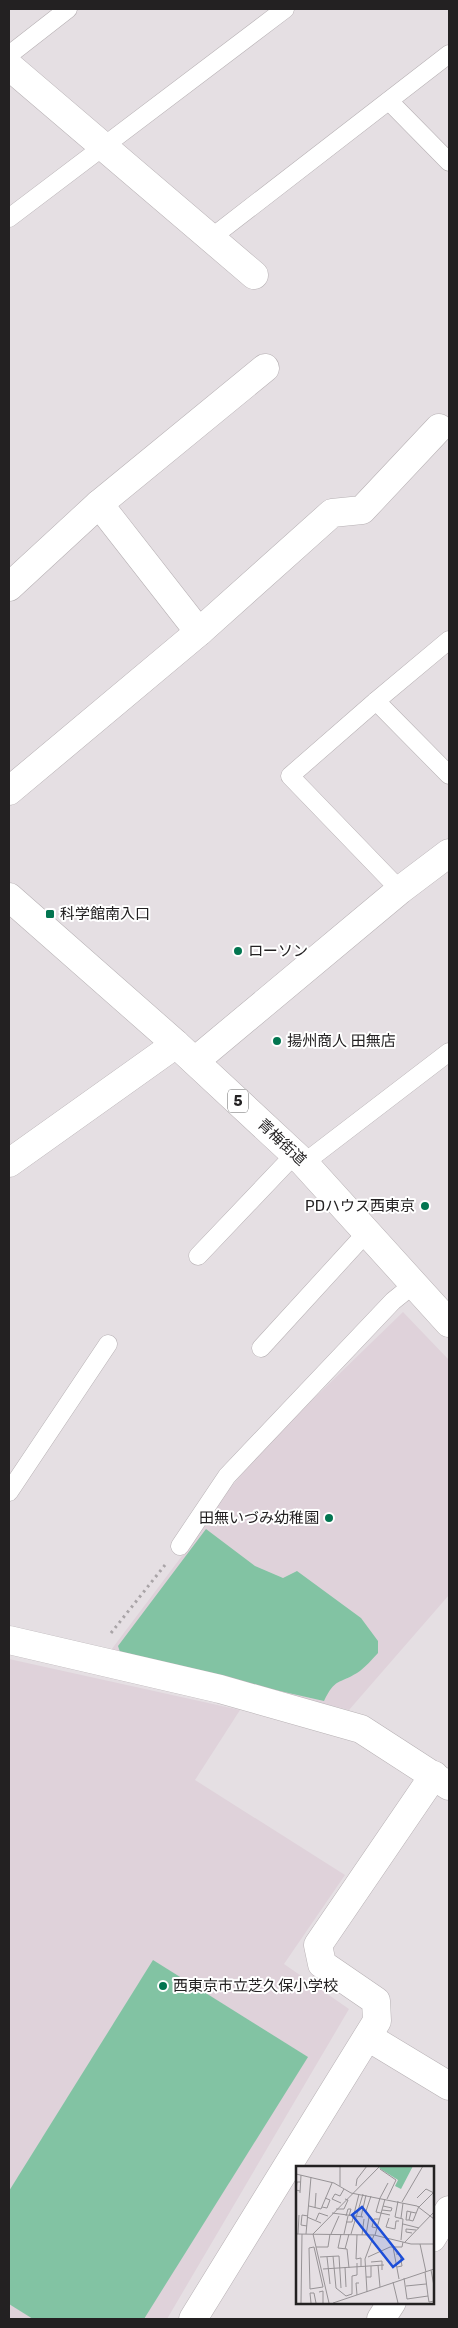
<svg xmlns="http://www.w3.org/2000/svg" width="458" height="2328" font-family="Rubik,'Noto Sans JP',sans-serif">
  <rect width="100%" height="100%" fill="#e5dfe3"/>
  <g fill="#dfd2da">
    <polygon points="403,1312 449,1360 449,1595 349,1710 263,1688 105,1658 194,1540 224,1495 271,1440"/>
    <polygon points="9,1659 240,1710 195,1780 345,1875 284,1964 349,2009 167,2319 9,2319"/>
  </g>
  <g fill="#82c3a3">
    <path d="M206,1529L255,1566L283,1578L297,1571L361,1618L378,1641V1653C372,1659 365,1668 357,1673C339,1684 335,1678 324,1701L121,1655L118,1646Z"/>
    <polygon points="153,1960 308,2057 144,2319 33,2319 9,2304 9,2191"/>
  </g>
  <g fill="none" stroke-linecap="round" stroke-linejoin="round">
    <g stroke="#b7b1b4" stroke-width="19">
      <g id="service">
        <polyline points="9,55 68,9"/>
        <polyline points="389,101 449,162"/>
        <polyline points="9,218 285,9"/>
        <polyline points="211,238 449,54"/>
        <polyline points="376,701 449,775"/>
        <polyline points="400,890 290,776 376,701 449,640"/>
        <polyline points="304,1163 449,1052"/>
        <polyline points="198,1256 295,1154"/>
        <polyline points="261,1348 367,1232"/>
        <polyline points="9,1492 108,1344"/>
        <polyline points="180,1546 227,1476 393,1301 414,1284"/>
      </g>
    </g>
    <g stroke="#b7b1b4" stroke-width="29">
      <g id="minor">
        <polyline points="9,66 254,275"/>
        <polyline points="99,504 199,632"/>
        <polyline points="9,587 99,504 265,368"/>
        <polyline points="9,791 199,632 332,513 362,510 439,428"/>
        <polyline points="195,1061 400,890 449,853"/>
        <polyline points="9,1163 176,1044"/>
        <polyline points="9,1640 220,1689 361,1729 449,1786"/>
        <polyline points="368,2037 449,2086"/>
        <polyline points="432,2238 449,2210"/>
        <polyline points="193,2319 377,2021 376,2001 322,1964 318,1945 434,1775"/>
        <polyline points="381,2319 392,2302"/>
      </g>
    </g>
    <g stroke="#b7b1b4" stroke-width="29">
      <polyline id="primary" points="9,897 176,1044 304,1163 449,1323"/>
    </g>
    <polyline stroke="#a9a4a7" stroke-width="3" stroke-dasharray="2.5 4" stroke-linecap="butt" points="111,1633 165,1565"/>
    <use href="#service" stroke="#fff" stroke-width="18"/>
    <use href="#minor" stroke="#fff" stroke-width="28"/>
    <use href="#primary" stroke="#fff" stroke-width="28"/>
  </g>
  <g fill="#027550" stroke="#fff" stroke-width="2">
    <rect x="45" y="909" width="10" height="10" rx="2.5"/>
    <circle cx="238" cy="951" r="5"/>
    <circle cx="277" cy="1041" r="5"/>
    <circle cx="425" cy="1206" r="5"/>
    <circle cx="329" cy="1518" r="5"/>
    <circle cx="163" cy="1986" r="5"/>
  </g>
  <g text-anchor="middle" stroke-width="4" stroke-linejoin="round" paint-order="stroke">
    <rect fill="#fff" stroke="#656464" stroke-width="1" x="228" y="1089.5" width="20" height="23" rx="4"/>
    <g font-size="14" font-weight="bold" fill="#232122">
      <text x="238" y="1106">5</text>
    </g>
    <g font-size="15" fill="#232122" stroke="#fff" text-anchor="start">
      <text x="60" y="919">科学館南入口</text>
      <text x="248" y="956">ローソン</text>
      <text x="287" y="1046">揚州商人 田無店</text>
      <text x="415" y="1211" text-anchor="end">PDハウス西東京</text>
      <text x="319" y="1523" text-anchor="end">田無いづみ幼稚園</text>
      <text x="173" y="1991">西東京市立芝久保小学校</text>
    </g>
    <g font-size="15" fill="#232122" stroke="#fff">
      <text transform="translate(282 1142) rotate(43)" y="5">青梅街道</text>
    </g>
  </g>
  <g transform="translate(296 2166)">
    <rect width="138" height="138" fill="#e5dfe3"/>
    <path d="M85,0H117L105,23L99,20L102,14L83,2Z" fill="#82c3a3"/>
    <path fill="none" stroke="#979396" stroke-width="1" d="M84,3L100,14L91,33M0,8L38,17L55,27L121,40L138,53M44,20V0M60,20L61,13L71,0M4,25L0,24L1,16H5M4,27L5,9M84,32L80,46L94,49M84,32L92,17M121,32L130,23L138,27M102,35L99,51L107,53L105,74M106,36L127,0M45,37L36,33L39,28L44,30L48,23M13,40L25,43L36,17M26,41L31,42L34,34L29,32M123,41L137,27M19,42L20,27M40,43H48L52,34L49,33M67,44L70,45L75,30M86,44L95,45L96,42L87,40M36,47L67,51M120,47L115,46L113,54L117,55L123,40M50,50L52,43H55L53,50M11,51L25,57M65,51L70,29M93,52L90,61L99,63L100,55H103M105,52L107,37M20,54L23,47L32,50M113,54H110L111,45L115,46M50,56H56L63,28M107,58L123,62M11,60L5,59L6,49L12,50M81,62L76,61L78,53H83M116,67L110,66V63L120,64M0,68L78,69L115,78H138M2,68L3,49M10,68L15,11M35,68L43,50M45,68L42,82L51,83L53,102M48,68L52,50M55,68L67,28M61,69L60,93L65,92V100M66,69L68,53M70,69L73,51M79,69L89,33M109,76L138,46M124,78L130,106M18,81L27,121L14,123L13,82ZM20,81H32L34,68M97,81L103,113M49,83L53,68M100,88H104L106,100L101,101M37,90L40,122L50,130L56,128M24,91L43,90L45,122M31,91L34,118M72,91L94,81H106L107,76M75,96L86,95V104M82,99L84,121M49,101L50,121M27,103L88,99M135,104L138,120M129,106L132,130M70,111H75V100M108,112L111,133L132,130L133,136L138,135M97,116L102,137M110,120L130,118M23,126L27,125V137M71,126L69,93L78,69M56,128V110L61,109V97M61,129L60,117H63M5,137L6,68M15,137L14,127H18L20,137M33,137L17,68L84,0M37,137L138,103"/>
    <path fill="#1d4ed8" fill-opacity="0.15" stroke="#1d4ed8" stroke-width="2.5" d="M66,41L107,93L97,101L56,49Z"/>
    <rect width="138" height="138" fill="none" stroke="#232122" stroke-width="2.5"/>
  </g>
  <rect width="458" height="2328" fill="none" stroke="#232122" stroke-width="20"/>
</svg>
